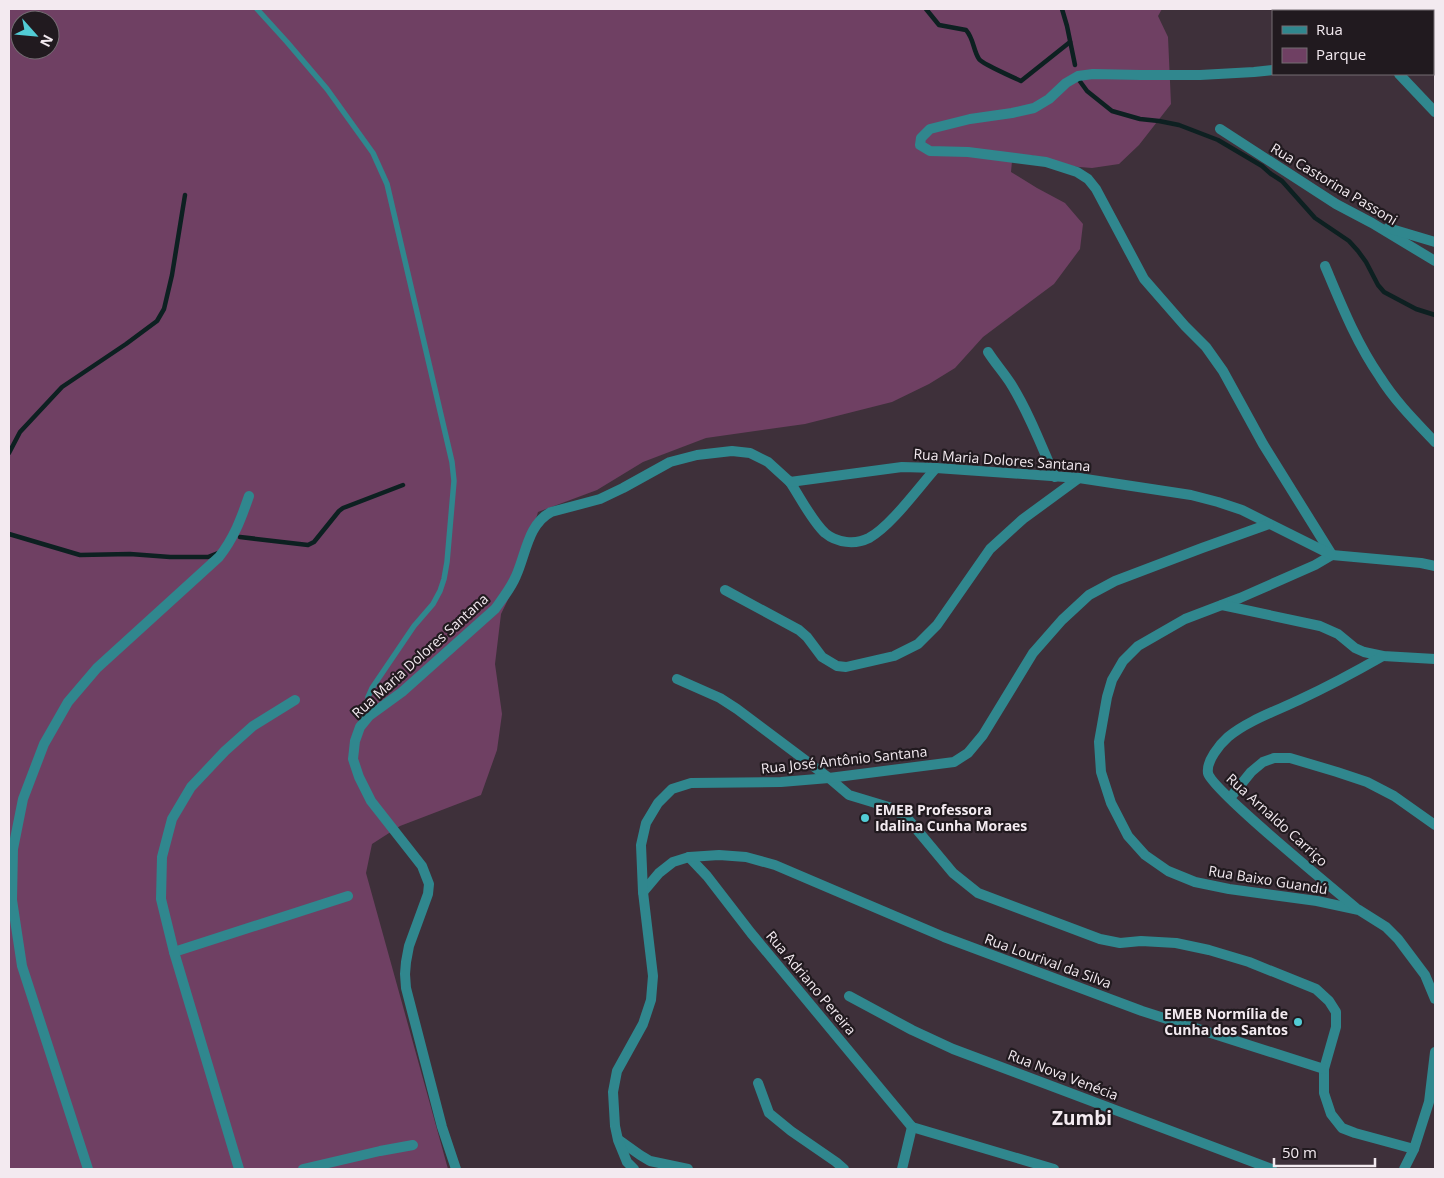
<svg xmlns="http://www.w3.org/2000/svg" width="1444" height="1178" font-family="'Open Sans',sans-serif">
  <rect width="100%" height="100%" fill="#3e303a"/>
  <path fill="#6f4063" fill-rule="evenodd" d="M9,9H1162L1158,16L1168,37L1171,104L1139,145L1119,164L1092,168L1067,166L1031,155L1012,161L1011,172L1037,188L1065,203L1083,224L1080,249L1054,284L983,337L955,368L929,384L892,402L805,424L706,438L643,462L597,490L538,512L518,579L501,614L495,664L502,714L497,750L481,795L400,826L372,844L366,873L448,1169H9ZM20,20H50V50H20Z"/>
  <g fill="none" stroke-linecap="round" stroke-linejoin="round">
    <g stroke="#0d2021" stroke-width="4.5">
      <path d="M926,9L939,25L966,30C974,39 973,50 979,59C982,64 1013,77 1021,81L1070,42"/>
      <polyline points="1062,9 1067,26 1075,65"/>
      <polyline points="1079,80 1087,91 1112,111 1140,119 1159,121 1179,125 1218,140 1262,166 1271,174 1282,181 1315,218 1349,241 1358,251 1366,262 1378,285 1384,292 1416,309 1435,315"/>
      <polyline points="9,453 20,432 62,387 126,344 157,321 164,309 172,275 185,195"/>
      <polyline points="9,534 80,555 130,554 170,557 208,557 218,553"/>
      <polyline points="240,537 308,545 314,542 339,511 343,508 403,485"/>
    </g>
    <polyline stroke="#30878e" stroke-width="5.5" points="257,9 287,42 327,89 373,153 387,184 452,462 454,481 447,562 444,579 440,591 433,604 414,626 372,688 368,697 369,716"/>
    <g stroke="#30878e" stroke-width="10">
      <polyline points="1273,70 1254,72 1200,75 1141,75 1093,74 1078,76 1066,83 1049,99 1034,108 1012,113 970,119 930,129 921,138 920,145 930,151 968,152 1046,162 1077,172 1088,179 1096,189 1144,279 1185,326 1206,347 1223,371 1263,444 1332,555 1315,565 1240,598 1185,619 1138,646 1123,661 1112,680 1107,697 1099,742 1101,772 1111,803 1128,836 1145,855 1168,871 1195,882 1229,889 1317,901 1359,910 1386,927 1398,939 1425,975 1435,999"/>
      <polyline points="1399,74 1435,112"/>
      <polyline points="1220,129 1336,204 1372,223 1435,261"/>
      <polyline points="1388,228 1435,242"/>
      <path d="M1325,266C1341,304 1356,342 1380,377C1395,401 1415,421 1435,442"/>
      <path d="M988,352C995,363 1004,373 1011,384C1029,413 1041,445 1055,477"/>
      <path d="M790,482C800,497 812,521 825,533C837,543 855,545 869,538C891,526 919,487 936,468"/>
      <polyline points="725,590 799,630 807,637 822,657 837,666 846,667 894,656 918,644 937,625 990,549 1023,519 1079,478"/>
      <polyline points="1222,605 1320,626 1338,634 1355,648 1364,652 1383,656 1435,659"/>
      <polyline points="677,679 720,698 737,709 829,778 849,795 892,808 908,819 953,873 978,893 1100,939 1120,943 1141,941 1176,943 1209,950 1249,962 1316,989 1329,1001 1336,1012 1336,1027 1324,1069 1324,1093 1331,1114 1342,1128 1355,1133 1414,1149"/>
      <polyline points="1230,798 1251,772 1263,762 1274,758 1290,758 1337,772 1367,782 1394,796 1435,825"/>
      <polyline points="689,857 707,876 751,933 912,1127"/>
      <polyline points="643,892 659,873 673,862 689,857 719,855 746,857 775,865 944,937 1142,1011 1324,1069"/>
      <path d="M1356,908C1335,890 1211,789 1208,773C1206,761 1220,744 1228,737C1247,721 1276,711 1299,700C1327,687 1355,672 1383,656"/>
      <polyline points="174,952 348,896"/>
      <polyline points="849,996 912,1030 953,1049 1272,1169"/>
      <polyline points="758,1083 769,1113 791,1131 836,1162 844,1169"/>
      <polyline points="912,1127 1054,1169"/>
      <polyline points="619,1140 640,1155 650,1161 688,1169"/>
      <path d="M88,1169L22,966L12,900L13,849L23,799L44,744L68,702L97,668L219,557C234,538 241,519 249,496"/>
      <polyline points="239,1169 174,952 161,899 162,857 172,819 191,787 225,751 253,726 295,700"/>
      <polyline points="303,1169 380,1151 413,1145"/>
      <path d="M456,1169L442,1127L406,988L405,974L406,962L409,946L428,894L429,884L422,866L371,801L359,777L353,759L355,741L360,727L369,716L402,692L495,609C503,598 511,588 516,576C526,554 528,524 551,512L600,499L623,488L670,462L697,455L732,451L750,453L768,462L790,482L902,467L936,468L1079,478L1191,495L1218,502L1242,510L1332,555L1421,563L1435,566"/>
      <polyline points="634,1169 627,1162 618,1140 615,1126 613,1092 617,1071 643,1024 651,1000 653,976 643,892 641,845 646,823 658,803 672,789 691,783 781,782 829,778 954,762 968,753 983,735 1033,653 1062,620 1089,595 1115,581 1202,548 1269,524"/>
      <polyline points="902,1169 912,1127"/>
      <polyline points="1404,1169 1414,1149 1429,1102 1435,1052"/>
    </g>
  </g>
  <g fill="#52ccd5" stroke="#211a1f" stroke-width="2">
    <circle cx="865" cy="818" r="5"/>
    <circle cx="1298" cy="1022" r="5"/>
  </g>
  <g text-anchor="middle" stroke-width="4.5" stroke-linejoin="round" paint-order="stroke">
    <g font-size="14" fill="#f3eaf0" stroke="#211a1f">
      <text transform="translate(1334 184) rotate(31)" y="5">Rua Castorina Passoni</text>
      <text transform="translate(1002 460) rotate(4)" y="5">Rua Maria Dolores Santana</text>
      <text transform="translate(420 656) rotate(-42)" y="5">Rua Maria Dolores Santana</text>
      <text transform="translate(844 760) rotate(-6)" y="5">Rua José Antônio Santana</text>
      <text transform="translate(1277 820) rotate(42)" y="5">Rua Arnaldo Carriço</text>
      <text transform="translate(1268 880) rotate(9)" y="5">Rua Baixo Guandú</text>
      <text transform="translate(1048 961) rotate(20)" y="5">Rua Lourival da Silva</text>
      <text transform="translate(811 983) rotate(50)" y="5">Rua Adriano Pereira</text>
      <text transform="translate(1063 1075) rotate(21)" y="5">Rua Nova Venécia</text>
    </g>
    <g font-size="14" font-weight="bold" fill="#f3eaf0" stroke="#211a1f" text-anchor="start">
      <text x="875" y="815">EMEB Professora<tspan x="875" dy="16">Idalina Cunha Moraes</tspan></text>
      <text x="1288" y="1019" text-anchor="end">EMEB Normília de<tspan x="1288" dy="16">Cunha dos Santos</tspan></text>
    </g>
    <g font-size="19" font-weight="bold" fill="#f3eaf0" stroke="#211a1f">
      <text x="1082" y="1125">Zumbi</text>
    </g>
  </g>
  <rect width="1444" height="1178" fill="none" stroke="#f3eaf0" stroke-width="20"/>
  <rect x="1272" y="10" width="162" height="65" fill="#211a1f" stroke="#756d73"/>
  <rect x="1282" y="26" width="25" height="8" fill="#30878e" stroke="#756d73"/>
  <text x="1316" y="35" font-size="15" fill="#f3eaf0">Rua</text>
  <rect x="1282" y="48" width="25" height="15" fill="#6f4063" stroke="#756d73"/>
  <text x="1316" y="60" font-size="15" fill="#f3eaf0">Parque</text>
  <g transform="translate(35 35) rotate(117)"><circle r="24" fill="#211a1f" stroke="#756d73"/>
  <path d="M0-4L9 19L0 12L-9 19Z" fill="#52ccd5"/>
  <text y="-8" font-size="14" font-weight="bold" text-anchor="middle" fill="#f3eaf0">N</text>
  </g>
  <path d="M1274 1158v8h101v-8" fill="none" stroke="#f3eaf0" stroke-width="2.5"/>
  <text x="1282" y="1158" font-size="15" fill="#f3eaf0" stroke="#211a1f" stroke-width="4" paint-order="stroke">50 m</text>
</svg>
